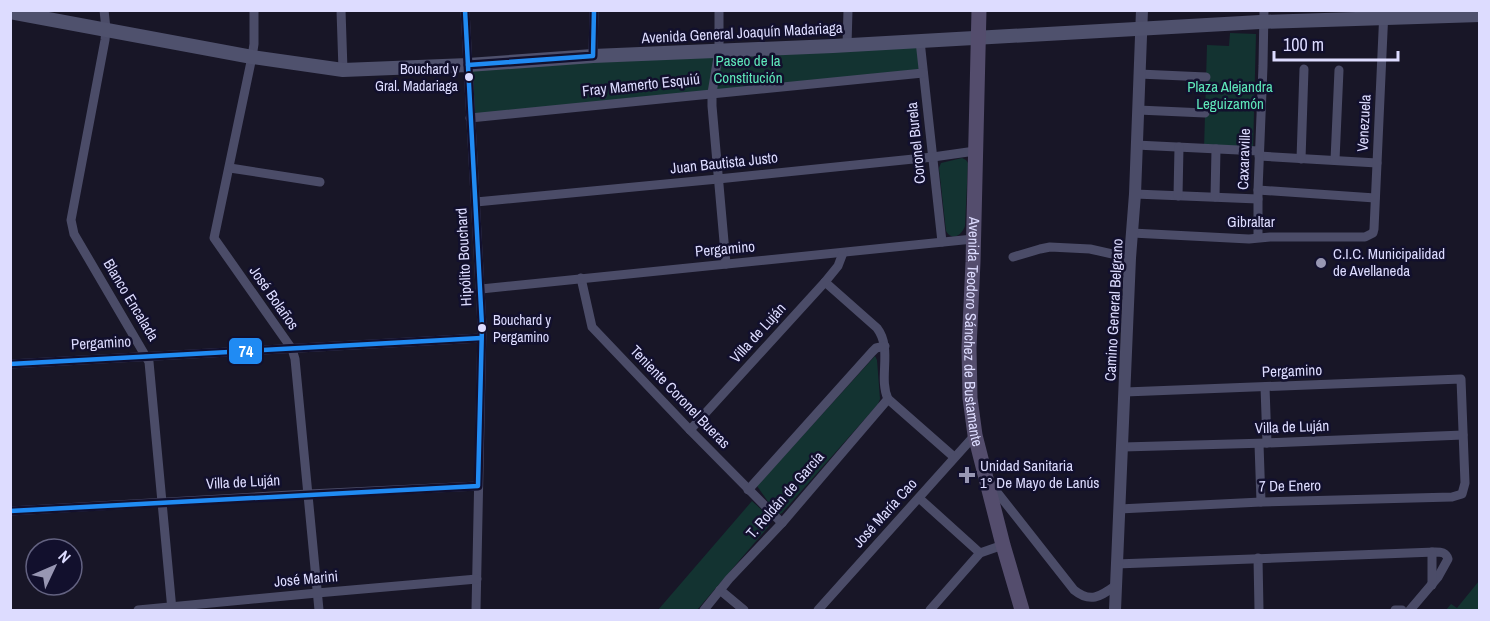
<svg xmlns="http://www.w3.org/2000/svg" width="1490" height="621" font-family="'Archivo Narrow',sans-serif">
  <rect width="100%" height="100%" fill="#181627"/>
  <g fill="#133331">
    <polygon points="1230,33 1256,34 1253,151 1204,149 1207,45 1229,46"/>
    <polygon points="920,41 923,73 470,118 468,65"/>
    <path d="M962,158L966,160L968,163L965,226C962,235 952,242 946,231L939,168L941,163Z"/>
    <polygon points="875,356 877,360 880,399 878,404 782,513 780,514 776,513 757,486"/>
    <path d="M752,501C759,508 772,516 769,526L697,610H658Z"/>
    <polygon points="1479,581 1479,610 1446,610 1451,604 1457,608"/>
  </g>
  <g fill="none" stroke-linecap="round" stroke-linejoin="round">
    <g stroke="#4b4c68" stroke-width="9">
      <polyline points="104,10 106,29 105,40 71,220 74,234 149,362 172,610"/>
      <polyline points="254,10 254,44 252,57 214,238 292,349 295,359 319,610"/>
      <polyline points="341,10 343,70"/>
      <polyline points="465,10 482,326 476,610"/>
      <polyline points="719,10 719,51 712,93 712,106 726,264"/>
      <polyline points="920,41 942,242"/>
      <polyline points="847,45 848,10"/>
      <polyline points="593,56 594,10"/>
      <polyline points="1139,74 1206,77"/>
      <polyline points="1138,110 1205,113"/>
      <polyline points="470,118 923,73"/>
      <polyline points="1136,145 1259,151"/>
      <polyline points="1259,156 1377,163"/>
      <polyline points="1301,159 1304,69"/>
      <polyline points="1335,160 1339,70"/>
      <polyline points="230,168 320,182"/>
      <polyline points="1258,190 1375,198"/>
      <polyline points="1135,194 1258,199"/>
      <polyline points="1178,196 1179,147"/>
      <polyline points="1215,197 1216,149"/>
      <polyline points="476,202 718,179 933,157 975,151"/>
      <polyline points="1132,233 1249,239 1270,237 1365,237 1373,233 1374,229 1384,10"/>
      <polyline points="1258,237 1258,190 1263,66 1264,10"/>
      <polyline points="1013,257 1040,249 1050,247 1090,249 1130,258"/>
      <polyline points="581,278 592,327 690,430 782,523"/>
      <path d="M825,282L877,328C893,349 878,377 888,399L954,457"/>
      <polyline points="481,289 973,239"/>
      <polyline points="10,364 481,338"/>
      <polyline points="1265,387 1267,443"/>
      <polyline points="690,430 825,282 838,266 843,253"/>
      <polyline points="1259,444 1261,502"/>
      <polyline points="1123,447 1267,443 1463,435"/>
      <path d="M989,482L1074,590C1090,603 1100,597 1115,586"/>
      <polyline points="748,490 872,352 876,348 885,346"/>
      <polyline points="919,498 980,553"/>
      <polyline points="1119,509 1261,502 1452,497 1462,494 1465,483 1461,379 1125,392"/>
      <polyline points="10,511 309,494 478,486"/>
      <polyline points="1258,558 1259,610"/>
      <path d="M1116,564L1435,552C1441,552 1446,552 1448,559L1438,577L1410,610"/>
      <polyline points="1432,585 1432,552"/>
      <polyline points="720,590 744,610"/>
      <polyline points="138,610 317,593 477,579"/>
      <polyline points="704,610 729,579 782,523 888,399"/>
      <polyline points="818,610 975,435"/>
      <polyline points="930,610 980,553 1003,545"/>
      <polyline points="1395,610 1402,610"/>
    </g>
    <polyline stroke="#4b4c68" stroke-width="12" points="1115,610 1130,258 1135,194 1142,10"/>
    <polyline stroke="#4f516d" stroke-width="14" points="10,12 252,57 343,70 468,65 593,56 833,46 1260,22 1480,15"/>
    <path stroke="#544d6d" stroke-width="15" id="s1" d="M979,10L973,262L969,348L970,398L975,435L1003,545L1022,610"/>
    <g stroke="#12102d" stroke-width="9">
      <g id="bus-1">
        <polyline points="468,65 593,56 594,10"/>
        <polyline points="10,364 481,338"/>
        <polyline points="10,511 478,486 482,326 465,10"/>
      </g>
    </g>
    <use href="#bus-1" stroke="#208bf3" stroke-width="4.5"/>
  </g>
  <g fill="#dddcff" stroke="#12102d" stroke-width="2">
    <circle cx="469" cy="77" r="5"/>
    <circle cx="482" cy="328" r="5"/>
  </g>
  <g fill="#9897b3" stroke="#12102d" stroke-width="2">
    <circle cx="1321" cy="263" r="6"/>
    <path d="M964 466h6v6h6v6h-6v6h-6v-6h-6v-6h6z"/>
  </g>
  <g text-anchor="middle" stroke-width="5" stroke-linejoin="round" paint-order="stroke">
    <g font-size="14" fill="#dddcff" stroke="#12102d" text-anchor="end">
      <text x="458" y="74">Bouchard y<tspan x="458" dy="17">Gral. Madariaga</tspan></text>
      <text x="493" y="325" text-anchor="start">Bouchard y<tspan x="493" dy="17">Pergamino</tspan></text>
    </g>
    <g font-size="15" fill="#dddcff" stroke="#12102d">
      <text transform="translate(742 33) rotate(-3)" y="5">Avenida General Joaquín Madariaga</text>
      <text transform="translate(641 85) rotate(-6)" y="5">Fray Mamerto Esquiú</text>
      <text transform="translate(1364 123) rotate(-87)" y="5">Venezuela</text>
      <text transform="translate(916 143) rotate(-96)" y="5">Coronel Burela</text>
      <text transform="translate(1244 159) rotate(-88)" y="5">Caxaraville</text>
      <text transform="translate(724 163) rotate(-6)" y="5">Juan Bautista Justo</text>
      <text x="1251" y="227">Gibraltar</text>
      <text transform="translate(725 249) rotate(-5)" y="5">Pergamino</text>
      <text transform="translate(464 257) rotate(-93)" y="5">Hipólito Bouchard</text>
      <text transform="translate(274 298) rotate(55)" y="5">José Bolaños</text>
      <text transform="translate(131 300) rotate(59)" y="5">Blanco Encalada</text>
      <text transform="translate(1114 310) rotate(-87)" y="5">Camino General Belgrano</text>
      <text dy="5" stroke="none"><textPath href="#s1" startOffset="322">Avenida Teodoro Sánchez de Bustamante</textPath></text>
      <text transform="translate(758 333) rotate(-48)" y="5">Villa de Luján</text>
      <text transform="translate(101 343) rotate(-3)" y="5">Pergamino</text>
      <text transform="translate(1292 371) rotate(-2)" y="5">Pergamino</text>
      <text transform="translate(680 397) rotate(46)" y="5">Teniente Coronel Bueras</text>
      <text transform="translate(1292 427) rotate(-2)" y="5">Villa de Luján</text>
      <text transform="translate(243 482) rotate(-3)" y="5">Villa de Luján</text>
      <text transform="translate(1290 486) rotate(-1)" y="5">7 De Enero</text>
      <text transform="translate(785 495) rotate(-49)" y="5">T. Roldán de García</text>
      <text transform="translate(885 513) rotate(-48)" y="5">José María Cao</text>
      <text transform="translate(306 579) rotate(-5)" y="5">José Marini</text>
    </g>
    <g font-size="15" fill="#5ee8ba" stroke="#12102d">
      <text x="748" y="66">Paseo de la<tspan x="748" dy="17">Constitución</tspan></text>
      <text x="1230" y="92">Plaza Alejandra<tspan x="1230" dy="17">Leguizamón</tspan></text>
    </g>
    <g font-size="15" fill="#dddcff" stroke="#12102d" text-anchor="start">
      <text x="1333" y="259">C.I.C. Municipalidad<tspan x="1333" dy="17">de Avellaneda</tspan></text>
      <text x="980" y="471">Unidad Sanitaria<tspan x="980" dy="17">1° De Mayo de Lanús</tspan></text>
    </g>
  </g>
  <rect stroke="#12102d" stroke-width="2" x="228" y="337" width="35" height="28" rx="6" fill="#208bf3"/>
  <g font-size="16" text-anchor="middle" font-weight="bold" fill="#fff">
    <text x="246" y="357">74</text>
  </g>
  <rect width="1490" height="621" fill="none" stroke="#dddcff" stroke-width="24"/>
  <g transform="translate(54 567) rotate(46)"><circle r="28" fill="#12102d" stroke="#636281" stroke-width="1.5"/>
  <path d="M0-4.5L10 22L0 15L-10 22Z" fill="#9897b3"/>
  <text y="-9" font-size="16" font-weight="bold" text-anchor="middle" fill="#dddcff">N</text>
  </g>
  <path d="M1274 51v9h124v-9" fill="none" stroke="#dddcff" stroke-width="3"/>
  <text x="1283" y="51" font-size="18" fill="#dddcff" stroke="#12102d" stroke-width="4.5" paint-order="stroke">100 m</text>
</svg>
